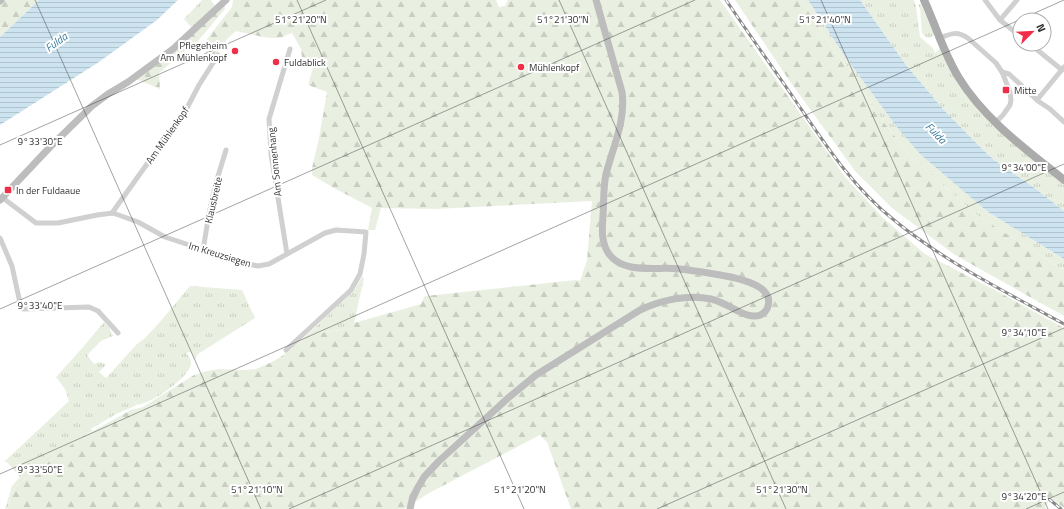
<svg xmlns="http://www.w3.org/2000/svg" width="1064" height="509" font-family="'Titillium Web',sans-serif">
  <defs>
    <pattern id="grass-tufts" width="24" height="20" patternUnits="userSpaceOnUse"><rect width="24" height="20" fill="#eaf0e1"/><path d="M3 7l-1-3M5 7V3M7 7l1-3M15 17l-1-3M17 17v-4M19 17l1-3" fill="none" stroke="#c9cec2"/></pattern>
    <pattern id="forest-firs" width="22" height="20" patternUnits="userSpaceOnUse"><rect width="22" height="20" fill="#eaf0e1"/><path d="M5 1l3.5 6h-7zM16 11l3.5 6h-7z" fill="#c9cec2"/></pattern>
    <pattern id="water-rules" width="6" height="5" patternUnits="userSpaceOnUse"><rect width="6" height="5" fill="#cde4f0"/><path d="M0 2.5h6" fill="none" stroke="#b0c4ce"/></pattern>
  </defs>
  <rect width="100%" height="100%" fill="#fff"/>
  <g fill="url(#grass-tufts)">
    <polygon points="202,0 211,0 215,6 192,28 184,19"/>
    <polygon points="802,0 808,0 846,58 896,126 988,212 1064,259 1064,270 978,216 911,157 875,111 853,73 836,53"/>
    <polygon points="860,0 914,0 916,7 920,37 933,48 935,53 940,48 993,124 1064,185 1064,211 1036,189 993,159 980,147 943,109 906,65"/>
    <path d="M921,4L934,34C931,40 925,38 922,33L920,8L918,5Z"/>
    <polygon points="362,277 364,278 353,328 307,335 355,289"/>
    <path d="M190,286L242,290L255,318L198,354L195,360L191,352L186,353C188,355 190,358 191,361C194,374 158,398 147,402C144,403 141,404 138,405L132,400L137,405L116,414L91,429L92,431L82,437L20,483L12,491L7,509H5L12,486L20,477L7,462H4L69,401L65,389L56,377L84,346L104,322L109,327L113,336L101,341L87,355L94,364C99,362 101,361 106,365L99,372L106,378L137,344L144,339L159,323Z"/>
  </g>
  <g fill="url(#forest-firs)">
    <polygon points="0,0 39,0 0,37"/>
    <path d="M233,0H496L499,7L505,6L508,0H720L845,177L883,218L925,254L995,290L1064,328V508L1051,498L1045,507L1047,509H571L547,442L540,435L429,493L404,509H7L12,491L20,483L82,437L131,410L143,407L194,375L207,371L219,369L243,370L256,369L270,363L282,356L307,335L353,328L354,323L421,304L424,297L426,296L576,280L580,281L587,260L592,201L435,209L381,208L375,230H368L372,208L334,188L312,175V168L319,138L327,92L308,85L315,61L302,57L301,49L292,33C287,34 283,38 277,38C268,39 246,33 236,31L228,38L214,57L200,48L232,7Z"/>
    <polygon points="735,0 802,0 836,53 853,73 875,111 911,157 978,216 1064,270 1064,316 955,255 892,208 855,171 791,83"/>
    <polygon points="224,5 225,9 198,41 181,54 159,73 160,89 136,79"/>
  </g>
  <g fill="url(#water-rules)">
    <polygon points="39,0 178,0 157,20 99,62 0,125 0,37"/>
    <polygon points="808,0 860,0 906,65 943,109 980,147 993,159 1036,189 1064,211 1064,259 988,212 920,154 896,126 846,58"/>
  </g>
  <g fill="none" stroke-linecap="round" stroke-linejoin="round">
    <g stroke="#d0d0d0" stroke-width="5">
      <polyline points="985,0 1000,20 1020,36"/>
      <polyline points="1000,20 1017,0"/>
      <path d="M940,38C952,33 958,31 969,39L996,63L1002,72L1010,92L1011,100L1010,105L1003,115L996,122"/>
      <polyline points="1030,44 1062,70"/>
      <polyline points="1002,72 1009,74 1038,101 1050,109 1064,122"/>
      <polyline points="1037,100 1064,67"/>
      <polyline points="3,198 36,223 58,223 97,215 113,213 138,222 165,237 244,263 258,266 269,264 325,233 336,230 366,232 364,254 360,274 351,290 286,350"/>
      <polyline points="112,213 187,108 199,85 218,55"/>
      <polyline points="0,238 12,266 20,303 21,307 23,309 89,307 98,311 118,333"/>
      <polyline points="203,250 209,214 215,186 226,150"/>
      <polyline points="287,254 271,154 269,119 290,49"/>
    </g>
    <g stroke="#bdbdbd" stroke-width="7">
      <polyline points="0,1 1,0"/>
      <polyline points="0,200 50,147 92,106 108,94 128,82 173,49 226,0"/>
      <path d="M410,509L412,500L417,489L424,477L439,461L508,398L536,375L640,310C661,300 688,294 711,299C720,301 728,306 736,310C742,313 749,317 756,316C768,315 773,300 764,291C756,283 742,280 731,277C715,274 697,271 680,269C658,266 624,275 609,254C601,243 602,229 603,216C604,202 603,188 606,174C613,147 626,120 622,92L596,0"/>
    </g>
    <path stroke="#ababab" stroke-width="8" d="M924,0C936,26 944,54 959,78C985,120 1027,150 1064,180"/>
    <g stroke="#888" stroke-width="3">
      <g id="rail">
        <path d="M726,0C748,33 771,65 793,97C823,141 852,187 894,220C945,262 1006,292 1064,324"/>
        <polyline points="1049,499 1061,509"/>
      </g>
    </g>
    <use href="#rail" stroke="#fff" stroke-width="1.5" stroke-dasharray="4.5" stroke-linecap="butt"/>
  </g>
  <path fill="none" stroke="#333" stroke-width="1" stroke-opacity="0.45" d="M35,0L261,509M297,0L524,509M559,0L786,509M821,0L1048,509M0,145L326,0M0,309L695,0M0,474L1064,0M289,509L1064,164M657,509L1064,328M1026,509L1064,492"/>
  <g fill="#f12e47" stroke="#fff" stroke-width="1.5">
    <circle cx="235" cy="51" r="4"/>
    <circle cx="276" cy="62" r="4"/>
    <circle cx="521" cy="67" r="4"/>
    <rect x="1002" y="86" width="8" height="8" rx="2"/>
    <rect x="4" y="186" width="8" height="8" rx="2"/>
  </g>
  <g text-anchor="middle" stroke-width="4" stroke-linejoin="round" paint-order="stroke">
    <g font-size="10" fill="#333" stroke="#fff" text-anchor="start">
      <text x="227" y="49" text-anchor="end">Pflegeheim<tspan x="227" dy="12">Am Mühlenkopf</tspan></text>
      <text x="284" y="66">Fuldablick</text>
      <text x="529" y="71">Mühlenkopf</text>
      <text x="1014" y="94">Mitte</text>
      <text x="16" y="194">In der Fuldaaue</text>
    </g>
    <g font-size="10" fill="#333" stroke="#fff">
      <text transform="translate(167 135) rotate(-55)" y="4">Am Mühlenkopf</text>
      <text transform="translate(274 162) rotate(-96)" y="4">Am Sonnenhang</text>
      <text transform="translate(213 200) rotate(-77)" y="4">Klausbreite</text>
      <text transform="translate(220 254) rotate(17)" y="4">Im Kreuzsiegen</text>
    </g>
    <g font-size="11" font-style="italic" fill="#397b9c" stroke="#fff">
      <text transform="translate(56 42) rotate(-36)" y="4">Fulda</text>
      <text transform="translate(936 133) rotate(46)" y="4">Fulda</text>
    </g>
  </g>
  <g font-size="10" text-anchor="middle" fill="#333" stroke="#fff" stroke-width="4" stroke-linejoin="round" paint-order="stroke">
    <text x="825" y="23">51°21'40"N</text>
    <text x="301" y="23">51°21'20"N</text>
    <text x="563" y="23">51°21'30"N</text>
    <text x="40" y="145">9°33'30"E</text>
    <text x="1024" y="171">9°34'00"E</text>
    <text x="40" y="309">9°33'40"E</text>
    <text x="1024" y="336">9°34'10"E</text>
    <text x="40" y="473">9°33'50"E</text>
    <text x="257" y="493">51°21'10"N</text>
    <text x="520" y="493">51°21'20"N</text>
    <text x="782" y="493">51°21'30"N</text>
    <text x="1024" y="500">9°34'20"E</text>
  </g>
  <g transform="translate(1032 32) rotate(66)"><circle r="19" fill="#ffffff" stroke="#adadad"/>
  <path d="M0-3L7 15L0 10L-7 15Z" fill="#f12e47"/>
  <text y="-6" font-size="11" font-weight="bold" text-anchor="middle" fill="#333333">N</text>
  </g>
</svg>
